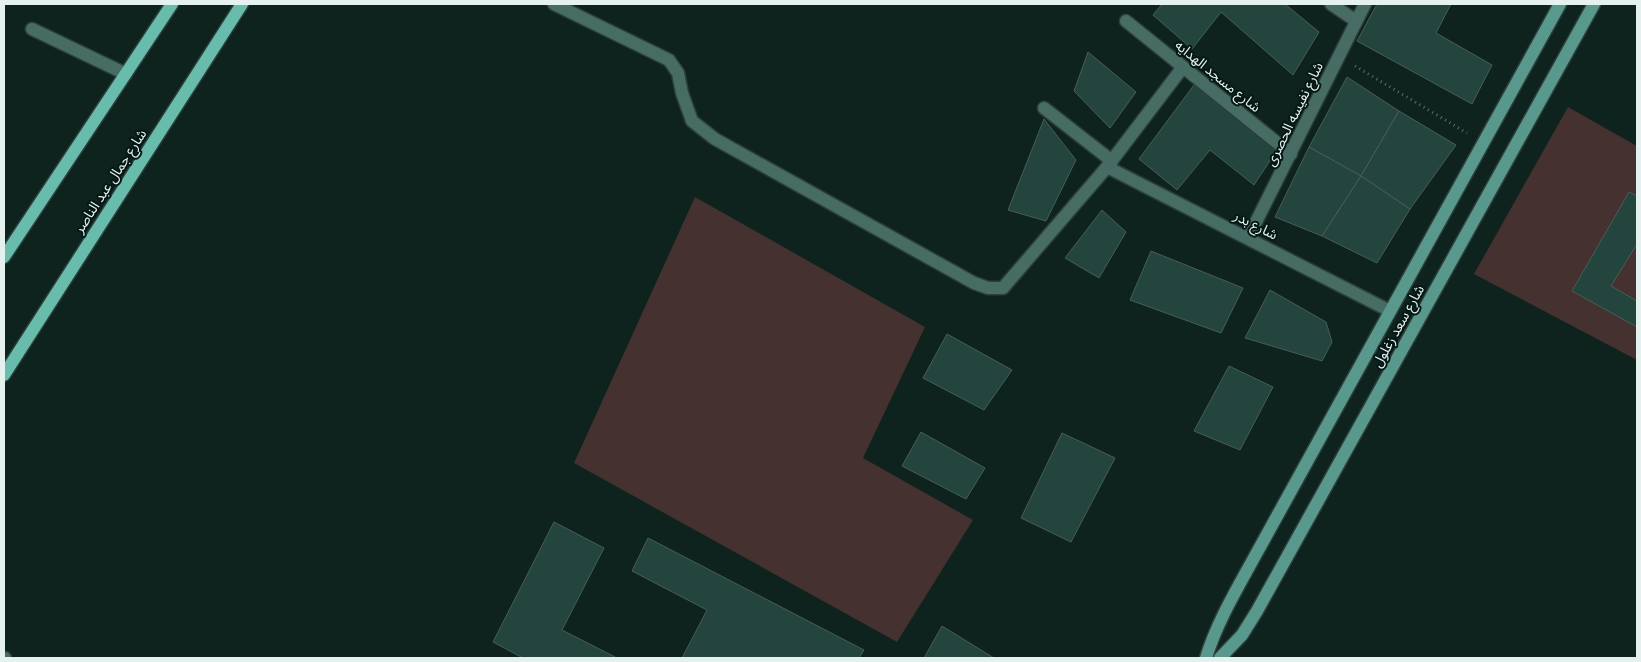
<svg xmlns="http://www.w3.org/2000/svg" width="1641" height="662" font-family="Ubuntu,'Noto Sans Arabic',sans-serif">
  <rect width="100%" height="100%" fill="#0e221e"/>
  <g fill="#45312f">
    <polygon points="1568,107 1637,146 1637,360 1474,274"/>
    <polygon points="695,197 925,327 863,458 973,520 897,642 574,463"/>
  </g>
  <g fill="#23453e" stroke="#485d58">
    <polygon points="1162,4 1285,4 1319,32 1293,75 1221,12 1192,49 1153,15"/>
    <polygon points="1377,4 1451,4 1436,33 1492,65 1472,104 1357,41"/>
    <polygon points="1088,52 1136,92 1110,128 1074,91"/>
    <polygon points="1347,77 1399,111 1361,176 1309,147"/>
    <polygon points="1194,85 1277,150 1254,185 1210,150 1177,190 1139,159"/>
    <polygon points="1399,111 1456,145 1410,209 1361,176"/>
    <polygon points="1044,119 1076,160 1046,221 1008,210"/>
    <polygon points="1309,147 1361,176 1322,236 1275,217"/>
    <polygon points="1361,176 1410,209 1377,263 1322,236"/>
    <polygon points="1629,192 1637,196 1637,244 1611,286 1637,301 1637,327 1572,291"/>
    <polygon points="1102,210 1126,232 1099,278 1065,258"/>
    <polygon points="1151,251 1243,288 1221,333 1130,300"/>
    <polygon points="1270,290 1326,322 1332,342 1322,361 1245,338"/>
    <polygon points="947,334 1012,370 984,410 923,378"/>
    <polygon points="1229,366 1273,387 1240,450 1194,431"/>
    <polygon points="921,432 985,468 966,499 902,466"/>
    <polygon points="1062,433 1115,458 1071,542 1021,518"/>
    <polygon points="554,522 604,548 562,630 617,658 523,658 493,642"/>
    <polygon points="648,538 864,650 859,658 682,658 707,610 632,571"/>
    <polygon points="942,626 994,658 924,658"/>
  </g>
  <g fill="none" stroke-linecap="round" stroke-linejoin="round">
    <g stroke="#2c3f3b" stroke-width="15">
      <g id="minor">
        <polyline points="554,4 669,60 678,73 682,93 692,121 715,139 974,283 988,288 1003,288 1107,167 1183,67"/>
        <polyline points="1331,4 1356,21"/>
        <polyline points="1126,21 1291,154"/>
        <polyline points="32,29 126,74"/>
        <polyline points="1044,108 1112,161"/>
        <polyline points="1107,167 1390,311"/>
        <polyline points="1248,238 1365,4"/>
      </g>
    </g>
    <g stroke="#2c3f3b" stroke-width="15">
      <polyline id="tertiary" points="4,658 5,658"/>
    </g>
    <g stroke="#2c3f3b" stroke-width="15">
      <g id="secondary">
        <path d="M1206,658C1217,622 1237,589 1255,556L1560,4"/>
        <polyline points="1220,658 1242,635 1257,611 1594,4"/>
      </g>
    </g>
    <g stroke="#2c3f3b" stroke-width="15">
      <g id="primary">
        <polyline points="4,257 172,4"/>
        <polyline points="4,375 242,4"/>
      </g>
    </g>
    <polyline stroke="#5f706c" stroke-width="3" stroke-dasharray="1 4" stroke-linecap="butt" points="1355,66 1467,133"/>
    <use href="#minor" stroke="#466c64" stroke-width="12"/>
    <use href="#tertiary" stroke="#466c64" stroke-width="12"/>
    <use href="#secondary" stroke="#59998d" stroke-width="12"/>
    <use href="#primary" stroke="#68bcac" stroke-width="12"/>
  </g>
  <g text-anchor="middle" stroke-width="4" stroke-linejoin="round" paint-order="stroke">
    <g font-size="14" fill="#e5f1ee" stroke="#051815">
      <text transform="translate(1218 76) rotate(39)" y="5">شارع مسجد الهدايه</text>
      <text transform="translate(1294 114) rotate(-64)" y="5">شارع نفيسه الحصرى</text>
      <text transform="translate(110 181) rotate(-57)" y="5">شارع جمال عبد الناصر</text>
      <text transform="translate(1256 225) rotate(27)" y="5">شارع بدر</text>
      <text transform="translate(1398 326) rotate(-61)" y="5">شارع سعد زغلول</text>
    </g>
  </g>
  <rect width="1641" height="662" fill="none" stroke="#e5f1ee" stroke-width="10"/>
</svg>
